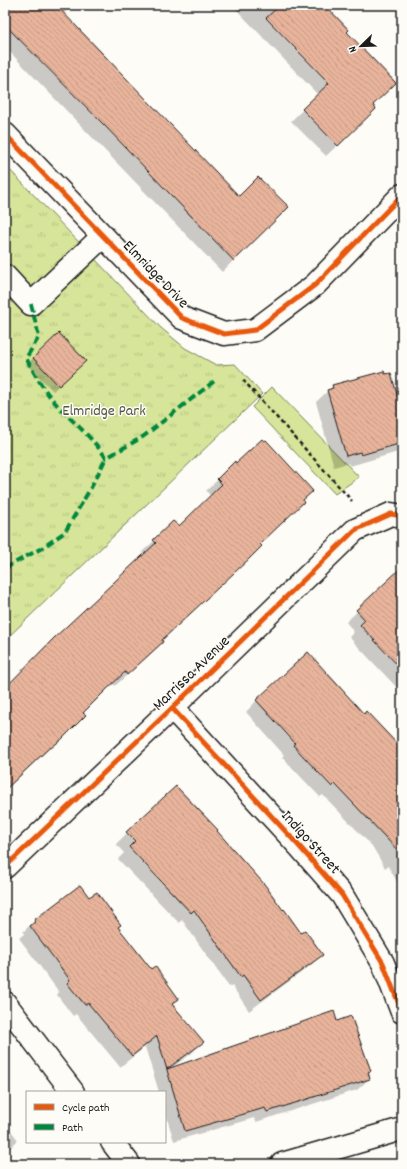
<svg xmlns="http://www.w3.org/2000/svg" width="407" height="1169" font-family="Dekko,sans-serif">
  <defs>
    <pattern id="park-tufts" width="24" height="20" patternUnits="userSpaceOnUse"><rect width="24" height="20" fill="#d6e599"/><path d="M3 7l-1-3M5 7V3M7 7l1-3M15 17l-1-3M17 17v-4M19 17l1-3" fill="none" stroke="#b7c483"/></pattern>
    <pattern id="building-back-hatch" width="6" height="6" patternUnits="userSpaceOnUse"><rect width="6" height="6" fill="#e8b39b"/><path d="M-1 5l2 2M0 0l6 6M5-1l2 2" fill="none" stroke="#c69985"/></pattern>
  </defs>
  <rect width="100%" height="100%" fill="#fdfcf7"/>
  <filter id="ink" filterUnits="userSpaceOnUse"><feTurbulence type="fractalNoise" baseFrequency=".025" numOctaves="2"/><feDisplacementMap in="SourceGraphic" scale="8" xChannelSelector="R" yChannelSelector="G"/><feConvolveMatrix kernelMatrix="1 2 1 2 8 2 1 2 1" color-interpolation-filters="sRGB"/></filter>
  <g filter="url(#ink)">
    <polygon fill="#d6e599" stroke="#79805a" points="272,387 359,477 335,494 252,407"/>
    <polygon fill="url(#park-tufts)" stroke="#79805a" points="5,165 161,328 185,348 216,365 235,364 262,394 5,640"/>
    <g fill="#0003">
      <polygon points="5,5 73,5 63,14 239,197 287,207 222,272 5,47"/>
      <polygon points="232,5 323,5 346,32 372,105 364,120 326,156 291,121 318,95"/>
      <polygon points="33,358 78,367 53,391 27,365"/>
      <polygon points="384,375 402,415 402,448 398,452 350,466 348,463 334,467 316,402 333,386"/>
      <polygon points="235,463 161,641 151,653 115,686 113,683 82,713 73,727 5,790 5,689 145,555 142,552 154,541 173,523 179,528 211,496 206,491"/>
      <polygon points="402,569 402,693 349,637 354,632 346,622"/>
      <polygon points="257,700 364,715 402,750 402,890 388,866 385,868 372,846 323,795 320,797 282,757 284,755 246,712"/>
      <polygon points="215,831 301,934 321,955 310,966 249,1011 232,986 229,987 182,920 179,923 118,859 124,853 116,844 127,833"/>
      <polygon points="80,886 89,898 117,927 151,971 178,999 172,1005 202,1042 191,1054 171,1068 336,1022 370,1071 367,1074 369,1079 357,1090 256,1122 254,1118 174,1141 165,1112 165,1092 159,1092 145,1047 120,1067 76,1014 73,1016 57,995 59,992 19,938 24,934 23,932 34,921"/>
      <polygon points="5,1123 18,1140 5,1153"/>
    </g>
    <g fill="url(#building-back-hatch)" stroke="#1c1c1c">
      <polygon points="5,5 56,5 239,196 258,177 289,207 234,261 105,126 5,25"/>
      <polygon points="280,5 325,5 349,30 347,32 396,83 373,105 376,109 338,146 302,109 329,83 266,18"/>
      <polygon points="59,333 86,361 59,386 33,358"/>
      <polygon points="384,371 385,374 391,373 402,412 402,443 361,455 360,452 346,456 327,390 333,388 332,385"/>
      <polygon points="262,439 264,441 266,440 313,491 303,500 304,502 260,544 262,546 249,559 162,640 163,642 127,675 125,672 104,692 83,713 86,715 62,739 51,748 49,748 5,790 5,688 54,638 156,543 153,540 173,521 179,526 222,484 217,479 235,461 236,463"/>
      <polygon points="402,567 402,670 360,625 365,620 356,610"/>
      <polygon points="308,652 364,714 366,711 402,749 402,855 335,784 332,787 303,756 293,745 295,743 256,700"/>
      <polygon points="176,786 218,830 217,831 265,885 283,910 284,909 301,933 305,930 323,955 261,1000 243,975 241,977 194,910 191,913 129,847 135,841 126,832"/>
      <polygon points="80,885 89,897 97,892 121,925 118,927 151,969 155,966 179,999 172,1004 204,1042 167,1069 334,1011 337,1021 351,1016 371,1071 368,1072 370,1079 267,1112 265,1108 185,1131 157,1036 132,1056 88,1003 85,1005 75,993 67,983 70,980 30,926 35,922 34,920"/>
    </g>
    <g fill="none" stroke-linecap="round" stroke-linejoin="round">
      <g stroke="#1c1c1c" stroke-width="25">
        <g id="minor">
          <polyline points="5,134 182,318 224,334 255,330 315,285 402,195"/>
          <polyline points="5,276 31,304 103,236"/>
          <polyline points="172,708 299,846 342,895 383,963 402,1012"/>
          <polyline points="5,867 172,708 355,530 391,514 402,516"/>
          <polyline points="5,1003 73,1092"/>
          <polyline points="112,1142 129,1164"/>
          <polyline points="282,1164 402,1129"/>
        </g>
      </g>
      <polyline stroke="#1c1c1c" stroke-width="2.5" stroke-dasharray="4 3" stroke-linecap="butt" points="243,380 352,501"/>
      <use href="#minor" stroke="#fdfcf7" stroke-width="22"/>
      <g stroke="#00873e" stroke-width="4" stroke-dasharray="8 4" stroke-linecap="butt">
        <path d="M31,304L39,337L26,358C35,375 45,392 58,406C75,424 93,438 106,458L144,436L217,379"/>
        <polyline points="5,568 42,548 65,532 93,484 106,458"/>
      </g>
      <g stroke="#fdfcf7" stroke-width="8">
        <g id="cycleway">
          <polyline points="5,134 182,318 224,334 255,330 315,285 402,195"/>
          <polyline points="172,708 299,846 342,895 383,963 402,1012"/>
          <polyline points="5,867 172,708 355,530 391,514 402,516"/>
        </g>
      </g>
      <use href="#cycleway" stroke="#e8590c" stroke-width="5"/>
    </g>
  </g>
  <g text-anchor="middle" stroke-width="3" stroke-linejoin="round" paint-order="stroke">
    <g font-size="16" fill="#1c1c1c" stroke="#fdfcf7">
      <text transform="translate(157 273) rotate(46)" y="6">Elmridge Drive</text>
      <text transform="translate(190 672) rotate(-44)" y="6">Marrissa Avenue</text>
      <text transform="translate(312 841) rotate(48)" y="6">Indigo Street</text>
    </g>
    <g font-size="16" fill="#545842" stroke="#fdfcf7">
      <text x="104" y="415">Elmridge Park</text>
    </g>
  </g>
  <rect width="407" height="1169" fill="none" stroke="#fdfcf7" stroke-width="20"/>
  <rect x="10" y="10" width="387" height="1149" fill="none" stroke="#1c1c1c" stroke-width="1.5" filter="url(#ink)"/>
  <rect x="26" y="1091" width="140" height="52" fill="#fdfcf7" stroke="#a3a29f"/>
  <rect x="34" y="1104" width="20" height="6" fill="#e8590c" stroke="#a3a29f"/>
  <text x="62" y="1111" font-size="12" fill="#1c1c1c">Cycle path</text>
  <rect x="34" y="1124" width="20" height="6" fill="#00873e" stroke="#a3a29f"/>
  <text x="62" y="1131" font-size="12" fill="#1c1c1c">Path</text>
  <g transform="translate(361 46) rotate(247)" stroke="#fdfcf7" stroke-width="3" paint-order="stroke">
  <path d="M0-3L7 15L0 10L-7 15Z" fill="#1c1c1c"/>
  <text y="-6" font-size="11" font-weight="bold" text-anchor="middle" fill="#1c1c1c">N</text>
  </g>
</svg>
